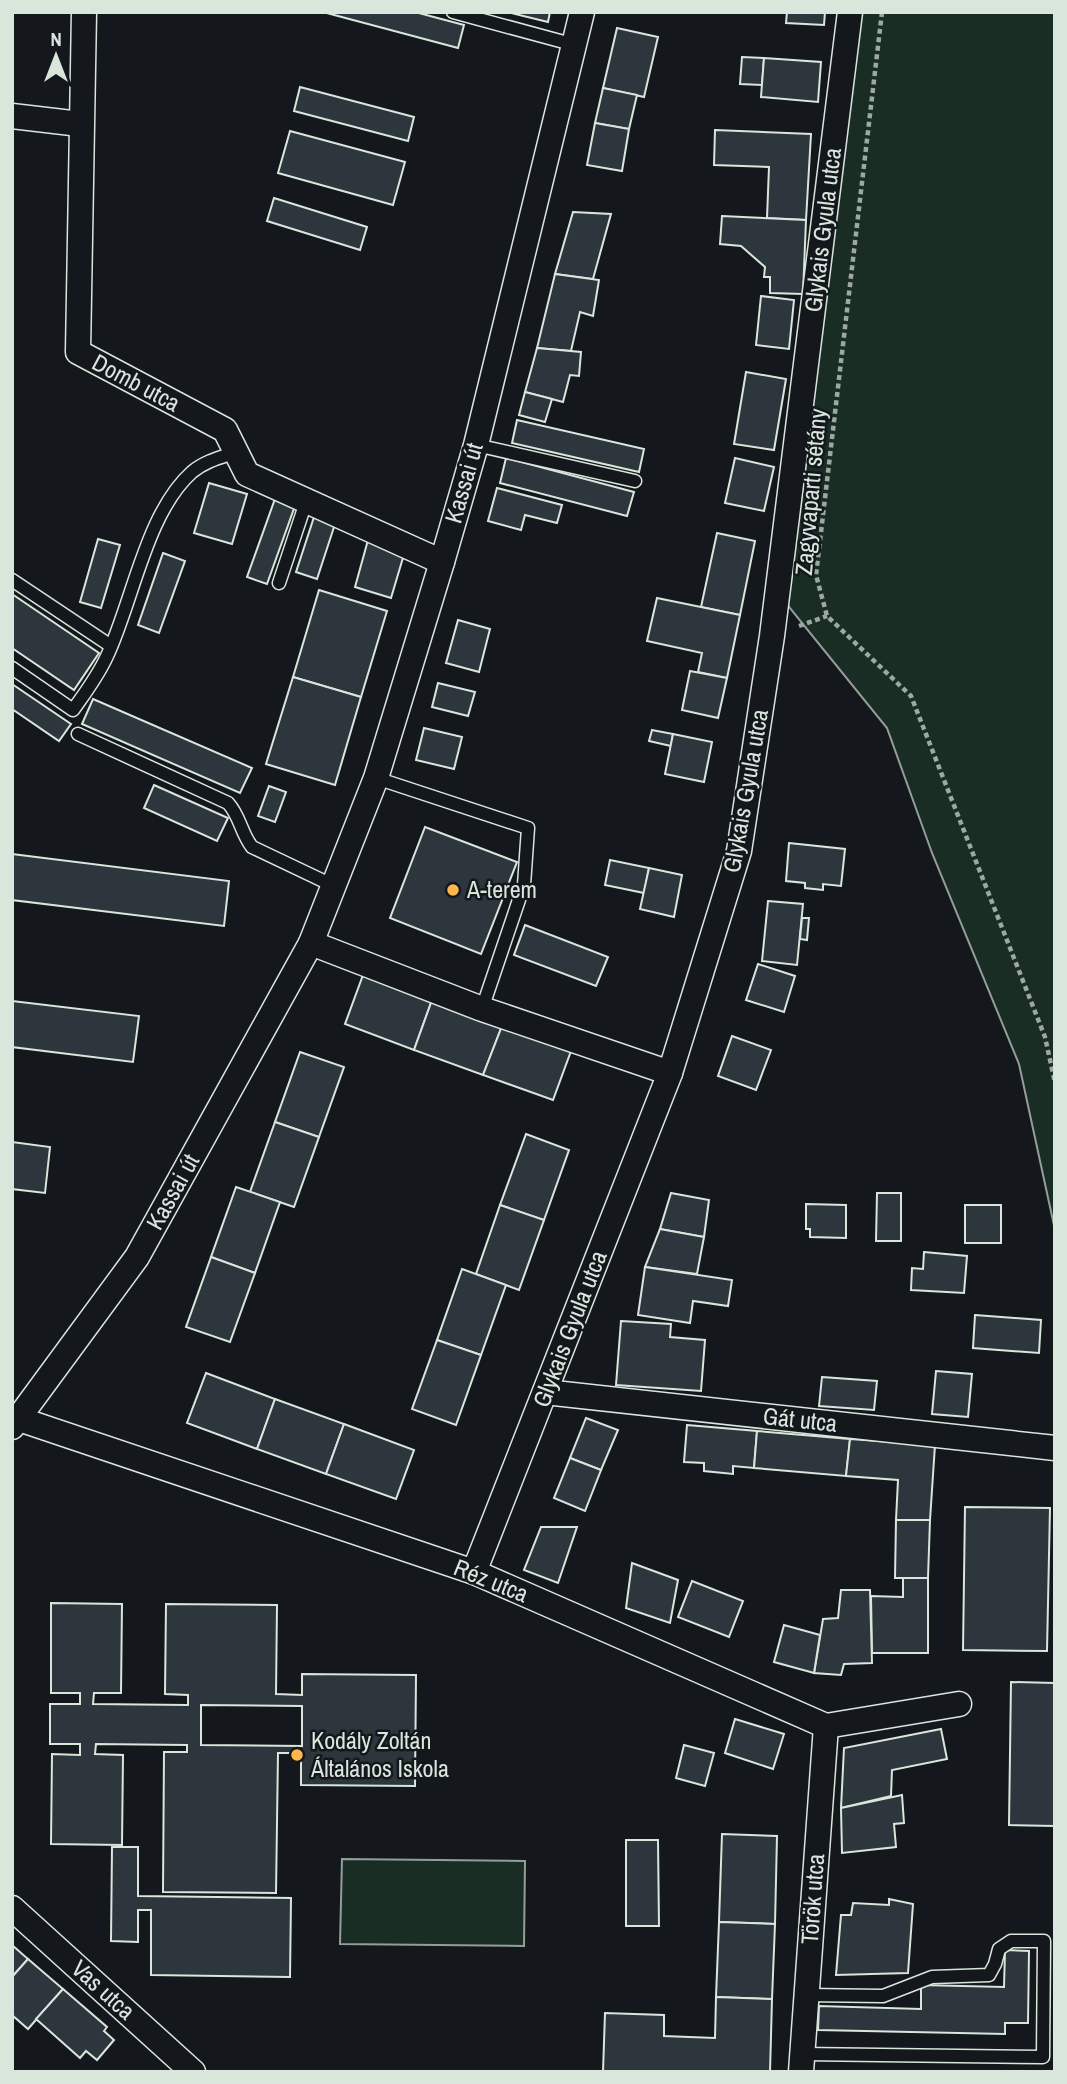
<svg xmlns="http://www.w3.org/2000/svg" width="1067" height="2084" font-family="'Archivo Narrow',sans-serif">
  <rect width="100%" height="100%" fill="#14181c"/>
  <g fill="#1a2d24" stroke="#939e99" stroke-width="2">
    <polygon points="844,12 1055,12 1055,1230 1019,1064 932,853 887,728 785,602"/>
    <polygon points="342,1859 525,1861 524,1946 340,1944"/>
  </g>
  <g fill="#2c363c" stroke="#d8e6dc" stroke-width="2" fill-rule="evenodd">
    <polygon points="323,12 415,12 464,25 458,48"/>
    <polygon points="507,12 550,12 548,22"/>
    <polygon points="787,12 825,12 824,25 786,23"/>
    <polygon points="617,28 658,37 644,97 603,88"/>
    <polygon points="742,57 764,58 762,85 740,84"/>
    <polygon points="764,58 821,62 818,102 761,97"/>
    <polygon points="300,87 414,117 408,141 294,111"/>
    <polygon points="603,88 637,95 629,129 595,123"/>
    <polygon points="595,123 629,129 622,171 587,165"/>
    <polygon points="715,130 811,134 806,220 767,218 769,167 714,165"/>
    <polygon points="290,131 405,162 393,205 278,173"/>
    <polygon points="274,198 367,227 360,250 267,221"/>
    <polygon points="573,212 611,214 593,279 555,274"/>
    <polygon points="722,216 806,220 803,294 770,293 770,277 764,277 765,267 741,246 720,244"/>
    <polygon points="555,274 599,280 593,316 580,312 571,351 537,348"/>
    <polygon points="761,296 794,300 789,349 756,345"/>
    <polygon points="537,348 581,352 579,376 570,375 563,402 525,392"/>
    <polygon points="746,372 786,379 774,450 734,444"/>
    <polygon points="525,392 552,399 545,422 519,415"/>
    <polygon points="517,420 644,449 639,472 512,443"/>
    <polygon points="506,458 634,492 627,516 500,483"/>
    <polygon points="735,458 774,467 764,511 725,503"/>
    <polygon points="209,483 247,494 232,544 194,533"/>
    <polygon points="497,488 562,505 557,523 525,515 521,530 488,521"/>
    <polygon points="276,496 296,503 267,584 247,577"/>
    <polygon points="315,514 336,521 317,579 296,572"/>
    <polygon points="717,533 755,541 740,615 701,607"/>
    <polygon points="98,539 120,545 101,608 80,602"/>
    <polygon points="368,540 405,551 391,598 355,587"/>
    <polygon points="163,553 185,561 159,633 138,625"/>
    <polygon points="319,590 387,611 361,697 293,677"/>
    <polygon points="12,594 99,653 74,690 12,648"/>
    <polygon points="657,598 740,615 727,678 698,672 702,653 647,641"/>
    <polygon points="458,620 490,629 479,672 446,663"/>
    <polygon points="690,671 727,678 718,718 682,710"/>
    <polygon points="293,677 361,697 335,785 266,764"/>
    <polygon points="438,683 475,692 468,716 432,707"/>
    <polygon points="12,684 71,724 59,741 12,709"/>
    <polygon points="93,699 252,768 240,793 82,724"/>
    <polygon points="424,728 462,737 454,769 416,760"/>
    <polygon points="652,730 673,734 671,746 649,741"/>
    <polygon points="673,734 712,742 704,782 665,774"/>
    <polygon points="154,785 228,818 217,841 144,808"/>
    <polygon points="269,786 286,792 275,822 258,816"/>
    <polygon points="425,827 517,862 481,954 390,918"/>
    <polygon points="789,843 845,849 841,886 823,884 823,890 805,888 805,883 786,881"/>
    <polygon points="12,854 229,881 224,926 12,900"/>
    <polygon points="610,860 649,868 644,893 605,885"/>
    <polygon points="649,868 682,875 674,917 640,909"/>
    <polygon points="768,901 803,904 797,965 762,961"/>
    <polygon points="802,918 809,918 807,940 800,939"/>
    <polygon points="525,925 608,957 596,986 514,955"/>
    <polygon points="758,964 795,976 784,1012 746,1000"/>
    <polygon points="363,975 432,1000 414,1050 345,1024"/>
    <polygon points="432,1000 502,1026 483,1075 414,1050"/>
    <polygon points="12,1001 139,1016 133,1062 12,1047"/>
    <polygon points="502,1026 571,1051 553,1100 483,1075"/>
    <polygon points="732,1036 771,1050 756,1090 718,1076"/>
    <polygon points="300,1052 344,1067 319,1137 275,1122"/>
    <polygon points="275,1122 319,1137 294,1207 250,1192"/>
    <polygon points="526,1134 569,1150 544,1220 500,1205"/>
    <polygon points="12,1142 50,1147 45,1193 12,1189"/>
    <polygon points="236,1187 280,1202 255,1273 211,1257"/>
    <polygon points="671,1193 709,1200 704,1237 660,1229"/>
    <polygon points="877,1193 901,1193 901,1241 876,1241"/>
    <polygon points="806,1204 846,1205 846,1238 810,1237 810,1229 806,1229"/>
    <polygon points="500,1205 544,1220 519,1290 476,1274"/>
    <rect x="965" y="1205" width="36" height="38"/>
    <polygon points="660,1229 704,1237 697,1274 645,1267"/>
    <polygon points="924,1252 967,1256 964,1293 911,1290 912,1268 923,1269"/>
    <polygon points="211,1257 255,1273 230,1342 186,1327"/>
    <polygon points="645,1267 732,1280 728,1306 693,1301 690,1323 638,1315"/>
    <polygon points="462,1269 506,1285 481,1355 437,1340"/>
    <polygon points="975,1315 1041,1320 1039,1353 973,1348"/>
    <polygon points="621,1321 671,1324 670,1337 705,1340 701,1391 616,1385"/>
    <polygon points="437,1340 481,1355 456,1425 412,1409"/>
    <polygon points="936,1371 972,1374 968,1417 932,1414"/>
    <polygon points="206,1373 275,1399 257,1449 187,1423"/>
    <polygon points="822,1377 877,1381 874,1410 819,1406"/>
    <polygon points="275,1399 344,1424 326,1474 257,1449"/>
    <polygon points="586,1418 618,1430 601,1470 570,1458"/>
    <polygon points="344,1424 414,1450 396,1499 326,1474"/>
    <polygon points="687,1425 757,1431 754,1468 733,1466 733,1474 704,1471 704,1463 684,1462"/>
    <polygon points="757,1431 850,1439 846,1476 754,1468"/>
    <polygon points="850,1439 935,1445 930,1520 896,1520 898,1480 846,1476"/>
    <polygon points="570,1458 601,1470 585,1511 554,1498"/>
    <polygon points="965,1507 1050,1508 1047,1651 963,1650"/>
    <polygon points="896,1520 930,1520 928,1578 895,1578"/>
    <polygon points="541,1527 577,1527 558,1583 524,1570"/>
    <polygon points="632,1563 678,1580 670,1623 626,1608"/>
    <polygon points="903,1578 928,1578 928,1653 872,1653 871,1596 903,1597"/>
    <polygon points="692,1581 743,1601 729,1637 678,1617"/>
    <polygon points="841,1590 870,1590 872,1663 844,1664 841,1675 814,1673 823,1619 838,1618"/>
    <path d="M51,1603L122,1604L121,1693H94L93,1704L188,1705V1695L165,1694L166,1604L277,1605L276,1694L302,1695V1674L416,1675L415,1786L301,1785V1753H278L276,1893L163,1892L164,1752H187V1745L96,1744L95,1754L123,1755L122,1845L51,1844L52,1754L80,1755V1744H50V1704H80V1693H51ZM201,1705L302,1706V1746L201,1745Z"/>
    <polygon points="784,1625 820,1635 814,1673 774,1662"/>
    <polygon points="1011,1682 1055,1683 1055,1826 1009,1825"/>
    <polygon points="735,1719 784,1734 773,1769 725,1753"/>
    <polygon points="941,1729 947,1759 892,1770 891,1796 841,1808 844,1748"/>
    <polygon points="684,1745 714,1753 705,1786 676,1778"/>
    <polygon points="902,1795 904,1823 894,1824 896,1847 842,1853 841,1808"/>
    <polygon points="722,1834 777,1836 775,1924 719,1922"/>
    <polygon points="626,1840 658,1840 659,1926 626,1926"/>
    <polygon points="112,1847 138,1847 138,1896 291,1898 290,1977 151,1975 151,1910 138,1910 138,1942 111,1941"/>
    <polygon points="889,1899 913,1904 908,1973 836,1975 841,1915 851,1915 853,1903 889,1905"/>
    <polygon points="719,1922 775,1924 772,1999 716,1997"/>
    <polygon points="12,1945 28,1959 12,1977"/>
    <polygon points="1005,1950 1029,1951 1028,2023 1005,2023 1005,2034 818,2030 819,2006 921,2009 921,1985 1004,1987"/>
    <polygon points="28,1959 63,1989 28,2029 12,2015 12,1977"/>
    <polygon points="63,1989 107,2027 104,2031 114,2040 97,2060 86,2051 80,2058 36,2019"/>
    <polygon points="716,1997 772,1999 770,2072 603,2072 605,2013 664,2015 664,2036 715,2038"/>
  </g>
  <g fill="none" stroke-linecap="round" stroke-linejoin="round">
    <g stroke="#d8e6dc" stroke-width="15">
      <g id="service">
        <polyline points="453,12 575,45"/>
        <polyline points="476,445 635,481"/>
        <polyline points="12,580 111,646"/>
        <polyline points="279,583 307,499"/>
        <path d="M12,668L73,710C85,693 98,676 107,656C133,601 146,513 192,472C205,461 222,457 236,452"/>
        <path d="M78,734L228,803C240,816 241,833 252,847L334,886"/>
        <polyline points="376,778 528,828 524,885 482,1009"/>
        <polyline points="802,2054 1043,2057 1044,1941 1011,1941 999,1949 995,1964 989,1975 932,1977 883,1996 806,1995"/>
      </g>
    </g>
    <g stroke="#d8e6dc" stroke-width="27">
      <g id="minor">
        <polyline points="84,12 78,352 225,430 247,474 442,562"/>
        <polyline points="12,116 80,124"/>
        <polyline points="311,943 482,1009 670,1073"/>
        <polyline points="545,1392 1055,1448"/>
        <polyline points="19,1419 474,1572 826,1726 959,1704"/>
        <polyline points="12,1427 137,1257 311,943 376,778 442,562 476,445 582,12"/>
        <polyline points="474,1572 670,1073 739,851 772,636 850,12"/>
        <polyline points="12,1908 193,2072"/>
        <polyline points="801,2072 826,1726"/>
      </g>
    </g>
    <g stroke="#9da8a2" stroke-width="4.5" stroke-dasharray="5 3.5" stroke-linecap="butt">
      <polyline points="882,12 816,575 827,616 911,696 1045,1037 1055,1083"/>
      <polyline points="799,626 827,616"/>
    </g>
    <use href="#service" stroke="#14181c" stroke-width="12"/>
    <use href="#minor" stroke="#14181c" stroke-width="24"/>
  </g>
  <g fill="#ffb74d" stroke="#14181c" stroke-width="2.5">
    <circle cx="453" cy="890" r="7"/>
    <circle cx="297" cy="1755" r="7"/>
  </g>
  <g text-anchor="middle" stroke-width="5" stroke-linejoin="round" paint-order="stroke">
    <g font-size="24" fill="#d8e6dc" stroke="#14181c">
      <text transform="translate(823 230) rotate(-83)" y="8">Glykais Gyula utca</text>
      <text transform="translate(136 383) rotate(28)" y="8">Domb utca</text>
      <text transform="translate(464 483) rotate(-74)" y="8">Kassai út</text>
      <text transform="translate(811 492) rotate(-85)" y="8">Zagyvaparti sétány</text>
      <text transform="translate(746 791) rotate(-80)" y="8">Glykais Gyula utca</text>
      <text transform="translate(173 1192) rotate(-61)" y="8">Kassai út</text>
      <text transform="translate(570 1329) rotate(-69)" y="8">Glykais Gyula utca</text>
      <text transform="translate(800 1420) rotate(6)" y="8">Gát utca</text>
      <text transform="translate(491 1581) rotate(22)" y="8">Réz utca</text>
      <text transform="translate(813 1899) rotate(-86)" y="8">Török utca</text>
      <text transform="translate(103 1990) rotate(42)" y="8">Vas utca</text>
    </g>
    <g font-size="24" fill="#d8e6dc" stroke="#14181c" text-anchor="start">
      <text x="467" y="898">A-terem</text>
      <text x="311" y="1749">Kodály Zoltán<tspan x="311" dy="28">Általános Iskola</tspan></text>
    </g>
  </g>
  <rect width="1067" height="2084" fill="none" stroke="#d8e6dc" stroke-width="28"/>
  <g transform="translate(56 56)" stroke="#14181c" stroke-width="5" paint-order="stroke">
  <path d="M0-5L12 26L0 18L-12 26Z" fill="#d8e6dc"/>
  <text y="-10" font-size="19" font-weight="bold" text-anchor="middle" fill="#d8e6dc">N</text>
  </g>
</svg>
